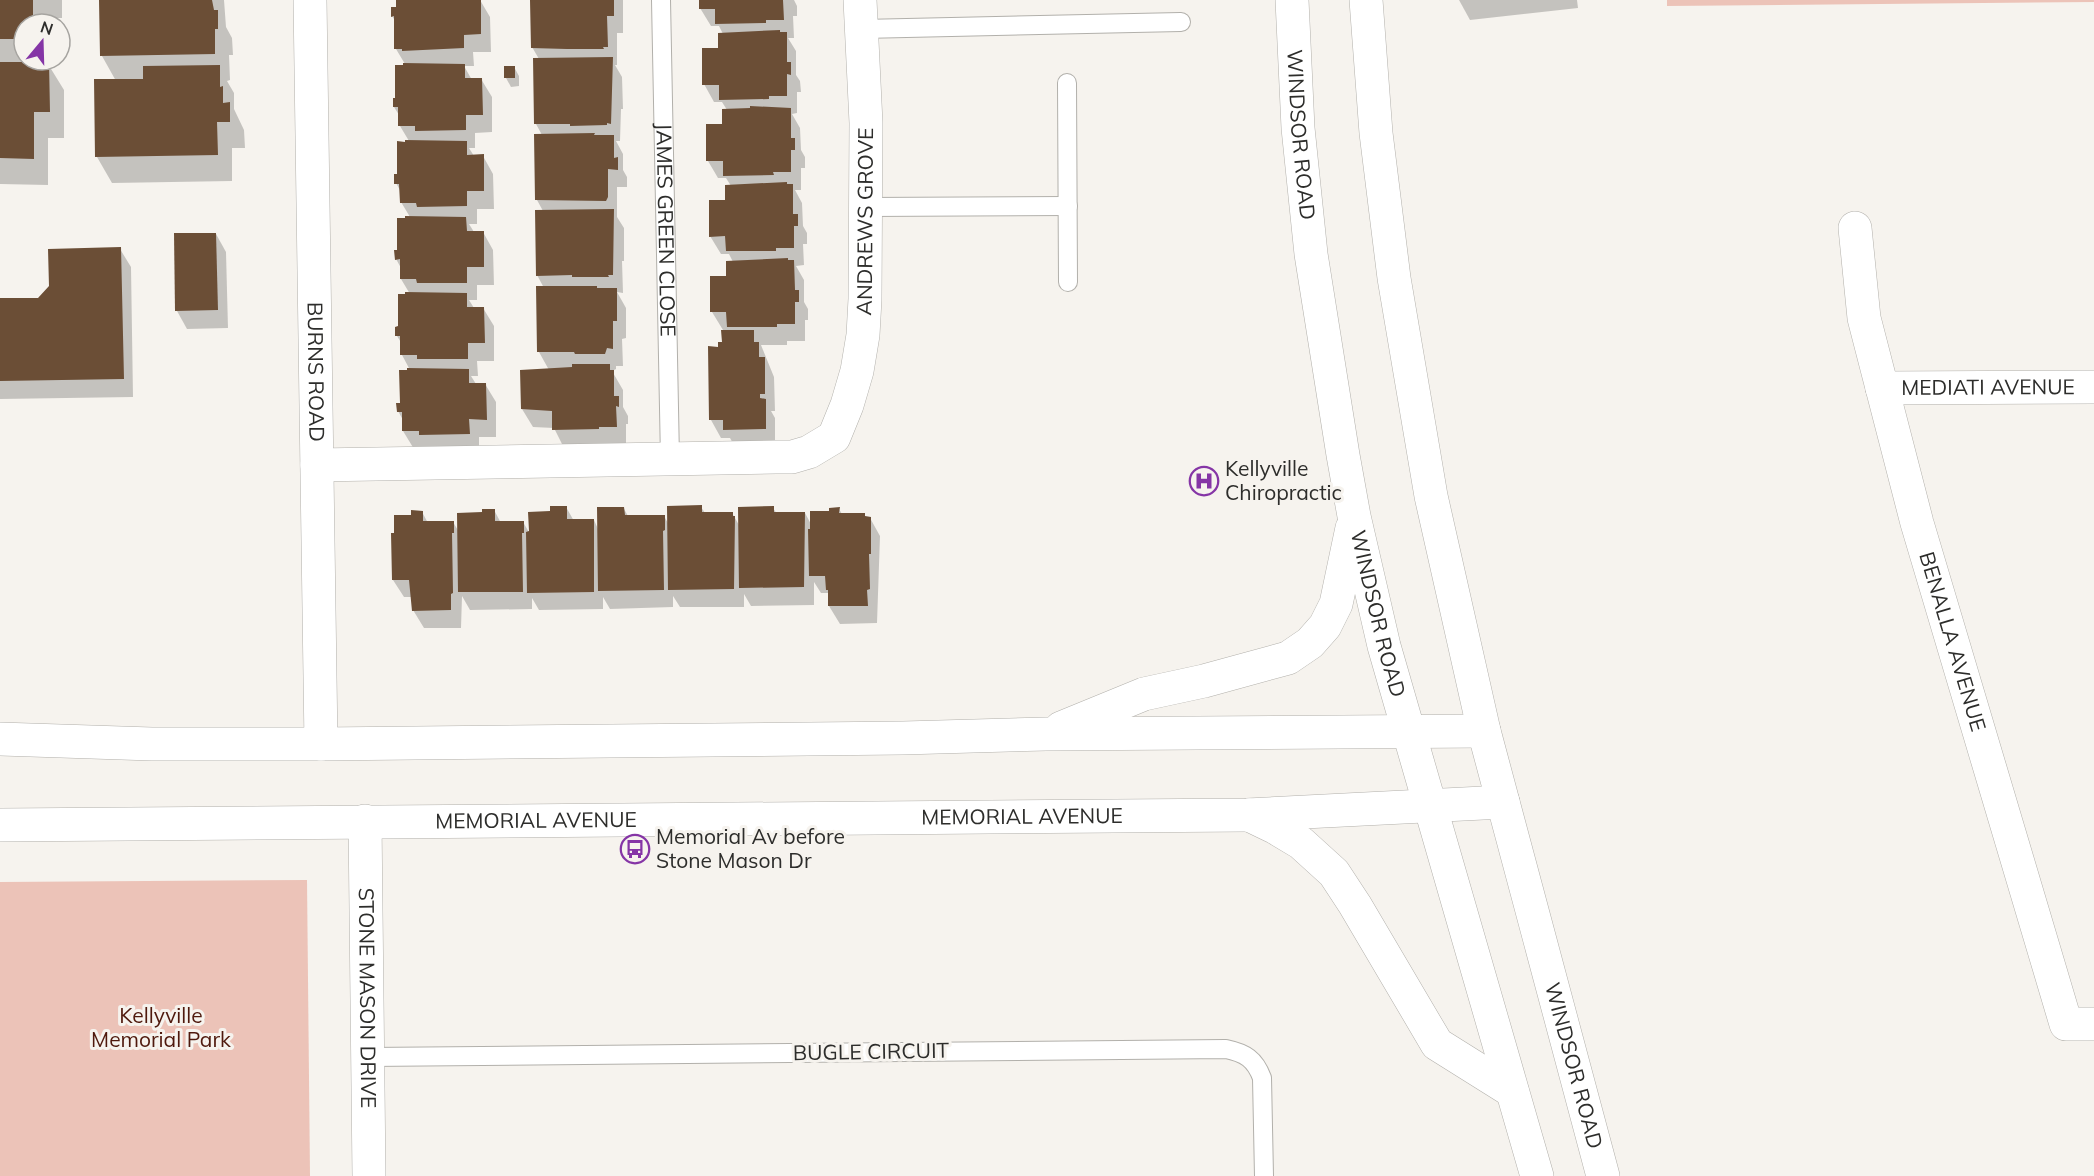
<svg xmlns="http://www.w3.org/2000/svg" width="2094" height="1176" font-family="Mulish,sans-serif">
  <rect width="100%" height="100%" fill="#f6f3ee"/>
  <g fill="#ecc3b8">
    <polygon points="1667,0 2094,0 2094,2 1667,6"/>
    <polygon points="307,880 310,1176 0,1176 0,882"/>
  </g>
  <g fill="#0003">
    <polygon points="0,0 62,0 62,18 47,18 47,24 24,24 24,60 48,60 48,64 64,90 64,138 48,138 48,185 0,184"/>
    <polygon points="100,0 224,0 226,27 232,38 233,55 229,55 230,80 227,81 234,93 234,109 244,130 245,148 232,148 232,181 112,183 97,157 116,81 102,56"/>
    <polygon points="397,0 480,0 490,17 491,52 473,52 474,66 464,66 472,80 481,79 492,97 492,132 475,133 475,148 469,148 474,156 483,156 493,174 494,209 477,209 477,224 469,224 474,232 483,232 493,250 494,285 477,285 477,300 469,300 474,308 483,308 494,326 494,361 477,361 478,376 471,376 476,384 485,384 496,402 496,437 479,437 479,452 414,449 403,431 403,420 398,411 410,370 402,355 402,344 397,336 410,294 401,279 401,268 396,259 410,217 401,202 401,192 396,183 406,143 409,141 400,126 399,115 394,107 405,64 396,49 396,22 392,16 397,9"/>
    <polygon points="532,0 623,0 623,33 617,33 617,65 615,65 622,77 623,109 621,109 620,141 616,141 623,154 623,170 627,177 627,187 617,187 617,217 624,228 624,261 622,261 623,293 617,292 626,308 626,338 622,339 623,366 616,366 616,369 612,371 623,390 623,407 628,416 628,424 626,424 626,444 564,448 554,428 533,427 522,409 549,370 539,352 544,288 537,275 543,211 537,200 542,135 536,124 535,59 539,59 532,47"/>
    <polygon points="700,0 794,0 797,6 797,16 793,16 794,38 788,38 796,51 796,75 800,81 801,92 797,92 797,113 792,114 800,128 801,150 805,157 805,168 801,168 801,190 795,190 802,203 803,226 807,233 807,244 803,244 804,265 796,266 804,280 804,302 808,309 808,320 805,320 805,341 787,341 787,345 761,345 774,377 775,411 771,411 775,418 775,447 735,447 730,438 721,438 711,420 720,348 723,343 723,330 712,312 711,277 727,277 733,262 729,254 721,254 710,236 726,201 731,186 726,178 718,178 708,161 724,126 727,110 722,102 714,102 704,84 720,50 723,34 719,26 711,26 700,8"/>
    <polygon points="1459,0 1577,0 1578,8 1470,20"/>
    <polygon points="514,67 519,76 519,86 511,87 506,78 506,68"/>
    <polygon points="216,234 226,252 228,328 187,329 177,311"/>
    <polygon points="120,249 131,267 133,397 0,399 0,300 39,299"/>
    <polygon points="566,507 574,521 594,520 598,529 624,509 628,516 664,516 669,525 701,507 705,513 732,513 739,525 773,508 777,514 805,513 812,526 839,509 842,514 864,514 866,518 870,518 880,536 877,623 840,624 829,606 829,593 821,593 814,582 814,605 751,606 744,594 744,607 680,607 673,596 673,607 610,609 603,597 603,609 539,610 532,598 532,609 470,610 462,596 461,628 424,628 413,610 412,597 404,597 393,580 413,516 422,512 428,523 453,522 459,532 484,514 494,510 501,523 523,522 530,534 551,513"/>
  </g>
  <g fill="#6b4e36">
    <polygon points="0,0 33,0 33,24 24,24 24,39 0,39"/>
    <polygon points="99,0 212,0 214,10 218,10 218,29 215,29 215,54 100,56"/>
    <polygon points="396,0 481,0 481,34 464,35 464,48 402,51 402,49 394,49 394,16 391,17 391,7 396,7"/>
    <polygon points="530,0 614,0 614,16 607,16 608,47 603,47 604,49 567,49 531,48"/>
    <polygon points="699,0 783,0 784,20 766,20 766,23 715,24 715,9 699,9"/>
    <polygon points="780,30 780,32 787,32 787,62 791,62 791,75 787,74 787,96 769,96 769,99 719,100 719,85 702,85 702,48 718,48 718,33"/>
    <polygon points="613,57 611,124 607,123 607,125 570,126 570,124 534,124 533,58"/>
    <polygon points="0,62 49,62 50,112 34,112 34,159 0,158"/>
    <polygon points="403,63 465,64 465,78 482,78 483,115 466,115 466,130 415,131 415,126 398,126 398,107 393,107 393,98 395,98 395,65 403,65"/>
    <polygon points="220,65 220,87 223,86 223,103 230,102 230,122 217,122 218,155 95,157 94,79 143,79 143,66"/>
    <rect x="504" y="66" width="11" height="12"/>
    <polygon points="750,106 791,108 791,138 795,138 795,150 791,150 791,172 773,172 774,175 723,176 723,161 706,161 706,124 722,124 722,109 750,108"/>
    <polygon points="595,133 594,135 614,135 614,158 618,157 618,170 608,169 608,197 606,201 535,200 534,134"/>
    <polygon points="405,140 467,141 467,155 484,154 484,191 467,191 467,206 417,207 416,203 400,203 399,184 394,184 394,174 397,174 397,141 405,142"/>
    <polygon points="787,182 787,184 793,184 793,214 798,214 798,226 794,226 794,248 776,248 776,251 726,251 725,236 709,237 709,200 725,200 725,185"/>
    <polygon points="614,209 613,275 608,275 609,277 572,277 572,275 536,276 535,210"/>
    <polygon points="405,216 466,217 467,231 484,231 484,267 467,267 467,283 417,283 416,279 400,279 400,259 395,260 394,250 397,250 397,218 405,218"/>
    <polygon points="174,233 216,233 218,310 175,311"/>
    <polygon points="121,247 124,379 0,381 0,298 38,298 49,286 48,249"/>
    <polygon points="788,258 788,260 794,260 795,290 799,290 799,302 795,302 795,324 777,324 777,327 727,327 726,312 710,312 710,276 726,276 726,261"/>
    <polygon points="536,286 597,286 597,288 617,288 617,321 613,321 613,349 607,348 605,354 575,354 574,352 537,352"/>
    <polygon points="405,292 467,293 467,307 484,307 485,343 468,343 468,359 417,359 417,355 400,355 400,336 395,336 395,327 398,326 398,294 405,294"/>
    <polygon points="721,330 754,330 754,342 759,342 759,357 765,357 765,394 760,394 760,398 766,399 766,429 723,430 723,420 709,420 708,346 718,347 718,342 722,342"/>
    <polygon points="572,364 610,364 610,370 614,370 614,396 619,396 619,407 616,406 617,427 599,427 599,429 552,430 552,411 521,409 520,370 572,367"/>
    <polygon points="407,368 469,369 469,383 486,383 487,420 469,419 470,434 419,435 419,431 402,431 402,412 397,412 396,403 400,403 399,370 407,370"/>
    <polygon points="702,505 702,512 733,512 733,516 735,516 734,589 668,590 667,506"/>
    <polygon points="550,506 567,506 567,519 594,519 594,592 527,593 526,532 529,531 528,512 550,511"/>
    <polygon points="774,506 774,512 805,512 804,587 739,588 738,507"/>
    <polygon points="597,507 624,507 625,515 665,515 665,530 663,531 664,590 598,591"/>
    <polygon points="840,507 839,513 865,513 865,516 871,517 871,554 869,554 870,589 867,590 868,606 828,606 828,590 826,590 825,576 809,576 808,529 810,529 810,511 829,511 829,508"/>
    <polygon points="482,509 495,509 495,521 524,521 524,533 522,533 523,592 458,592 457,513 482,512"/>
    <polygon points="411,510 423,511 423,521 454,521 454,533 452,533 453,593 451,594 451,610 412,611 409,580 392,580 391,533 394,533 394,515 411,515"/>
  </g>
  <g fill="none" stroke-linecap="round" stroke-linejoin="round">
    <g stroke="#b2b0ab" stroke-width="20">
      <g id="service">
        <path id="s1" d="M661,0L670,459"/>
        <polyline points="862,29 1181,22"/>
        <polyline points="1067,83 1068,282"/>
        <polyline points="866,207 1068,206"/>
        <path d="M368,1057L1226,1049C1245,1053 1255,1059 1262,1078L1264,1176"/>
      </g>
    </g>
    <g stroke="#b2b0ab" stroke-width="34">
      <g id="minor">
        <path id="s2" d="M310,0L321,744"/>
        <path id="s3" d="M1855,228L1864,318L1917,523L2066,1024H2094"/>
        <path id="s4" d="M1882,388L2094,387"/>
        <path id="s5" d="M317,465L776,457H792L809,452L834,437L847,405L857,371L863,335L865,299L866,123L860,0"/>
        <path id="s6" d="M365,821L369,1176"/>
      </g>
    </g>
    <g stroke="#b2b0ab" stroke-width="34">
      <g id="primary">
        <path id="s7" d="M1292,0L1298,128L1311,254L1343,455L1354,516L1384,646L1537,1176"/>
        <path id="s8" d="M1366,0L1376,133L1394,278L1431,496L1484,731L1603,1176"/>
        <polyline points="1061,728 1144,694 1204,681 1288,658 1310,643 1325,626 1336,604 1352,528"/>
        <polyline points="0,739 152,744 321,744 903,738 1046,734 1484,731"/>
        <polyline points="1249,815 1276,828 1301,843 1334,873 1355,905 1437,1044 1512,1091"/>
        <path id="s9" d="M0,825L1247,815L1503,802"/>
      </g>
    </g>
    <use href="#service" stroke="#fff" stroke-width="18"/>
    <use href="#minor" stroke="#fff" stroke-width="33"/>
    <use href="#primary" stroke="#fff" stroke-width="33"/>
  </g>
  <defs>
    <g id="hospital-ring" transform="scale(1.5)"><circle r="9.5" fill="#f6f3ee" stroke="#8535a6" stroke-width="1.5"/><path d="M-5-5h3v3.5h4V-5h3V5h-3V1.5h-4V5h-3Z" fill="#8535a6"/></g>
    <g id="bus-ring" transform="scale(1.5)"><circle r="9.5" fill="#f6f3ee" stroke="#8535a6" stroke-width="1.5"/><path d="M-5-6H5V4H4V6H2V4H-2V6H-4V4H-5ZM-3.5-4V0h7V-4ZM-3.5 1.2v1.5H-2V1.2ZM2 1.2v1.5H3.5V1.2Z" fill="#8535a6"/></g>
  </defs>
  <g fill-rule="evenodd">
    <use href="#hospital-ring" x="1204" y="481"/>
    <use href="#bus-ring" x="635" y="849"/>
  </g>
  <g text-anchor="middle" stroke-width="6" stroke-linejoin="round" paint-order="stroke">
    <g font-size="21" fill="#2d2d2b" stroke="#f6f3ee">
      <text dy="7" stroke="none"><textPath href="#s7" startOffset="135">WINDSOR ROAD</textPath></text>
      <text dy="7" stroke="none"><textPath href="#s5" startOffset="742">ANDREWS GROVE</textPath></text>
      <text dy="7" stroke="none"><textPath href="#s1" startOffset="230">JAMES GREEN CLOSE</textPath></text>
      <text dy="7" stroke="none"><textPath href="#s2" startOffset="372">BURNS ROAD</textPath></text>
      <text dy="7" stroke="none"><textPath href="#s4" startOffset="106">MEDIATI AVENUE</textPath></text>
      <text dy="7" stroke="none"><textPath href="#s7" startOffset="621">WINDSOR ROAD</textPath></text>
      <text dy="7" stroke="none"><textPath href="#s3" startOffset="426">BENALLA AVENUE</textPath></text>
      <text dy="7" stroke="none"><textPath href="#s9" startOffset="1022">MEMORIAL AVENUE</textPath></text>
      <text dy="7" stroke="none"><textPath href="#s9" startOffset="536">MEMORIAL AVENUE</textPath></text>
      <text dy="7" stroke="none"><textPath href="#s6" startOffset="177">STONE MASON DRIVE</textPath></text>
      <text transform="translate(871 1052) rotate(-1)" y="7">BUGLE CIRCUIT</text>
      <text dy="7" stroke="none"><textPath href="#s8" startOffset="1088">WINDSOR ROAD</textPath></text>
    </g>
    <g font-size="21" fill="#2d2d2b" stroke="#f6f3ee" text-anchor="start">
      <text x="1225" y="476">Kellyville<tspan x="1225" dy="24">Chiropractic</tspan></text>
      <text x="656" y="844">Memorial Av before<tspan x="656" dy="24">Stone Mason Dr</tspan></text>
    </g>
    <g font-size="21" fill="#4f190d" stroke="#f6f3ee">
      <text x="161" y="1023">Kellyville<tspan x="161" dy="24">Memorial Park</tspan></text>
    </g>
  </g>
  <g transform="translate(42 42) rotate(19)"><circle r="28" fill="#f6f3ee" stroke="#a6a4a0" stroke-width="1.5"/>
  <path d="M0-4.5L10 22L0 15L-10 22Z" fill="#8535a6"/>
  <text y="-9" font-size="16" font-weight="bold" text-anchor="middle" fill="#2d2d2b">N</text>
  </g>
</svg>
